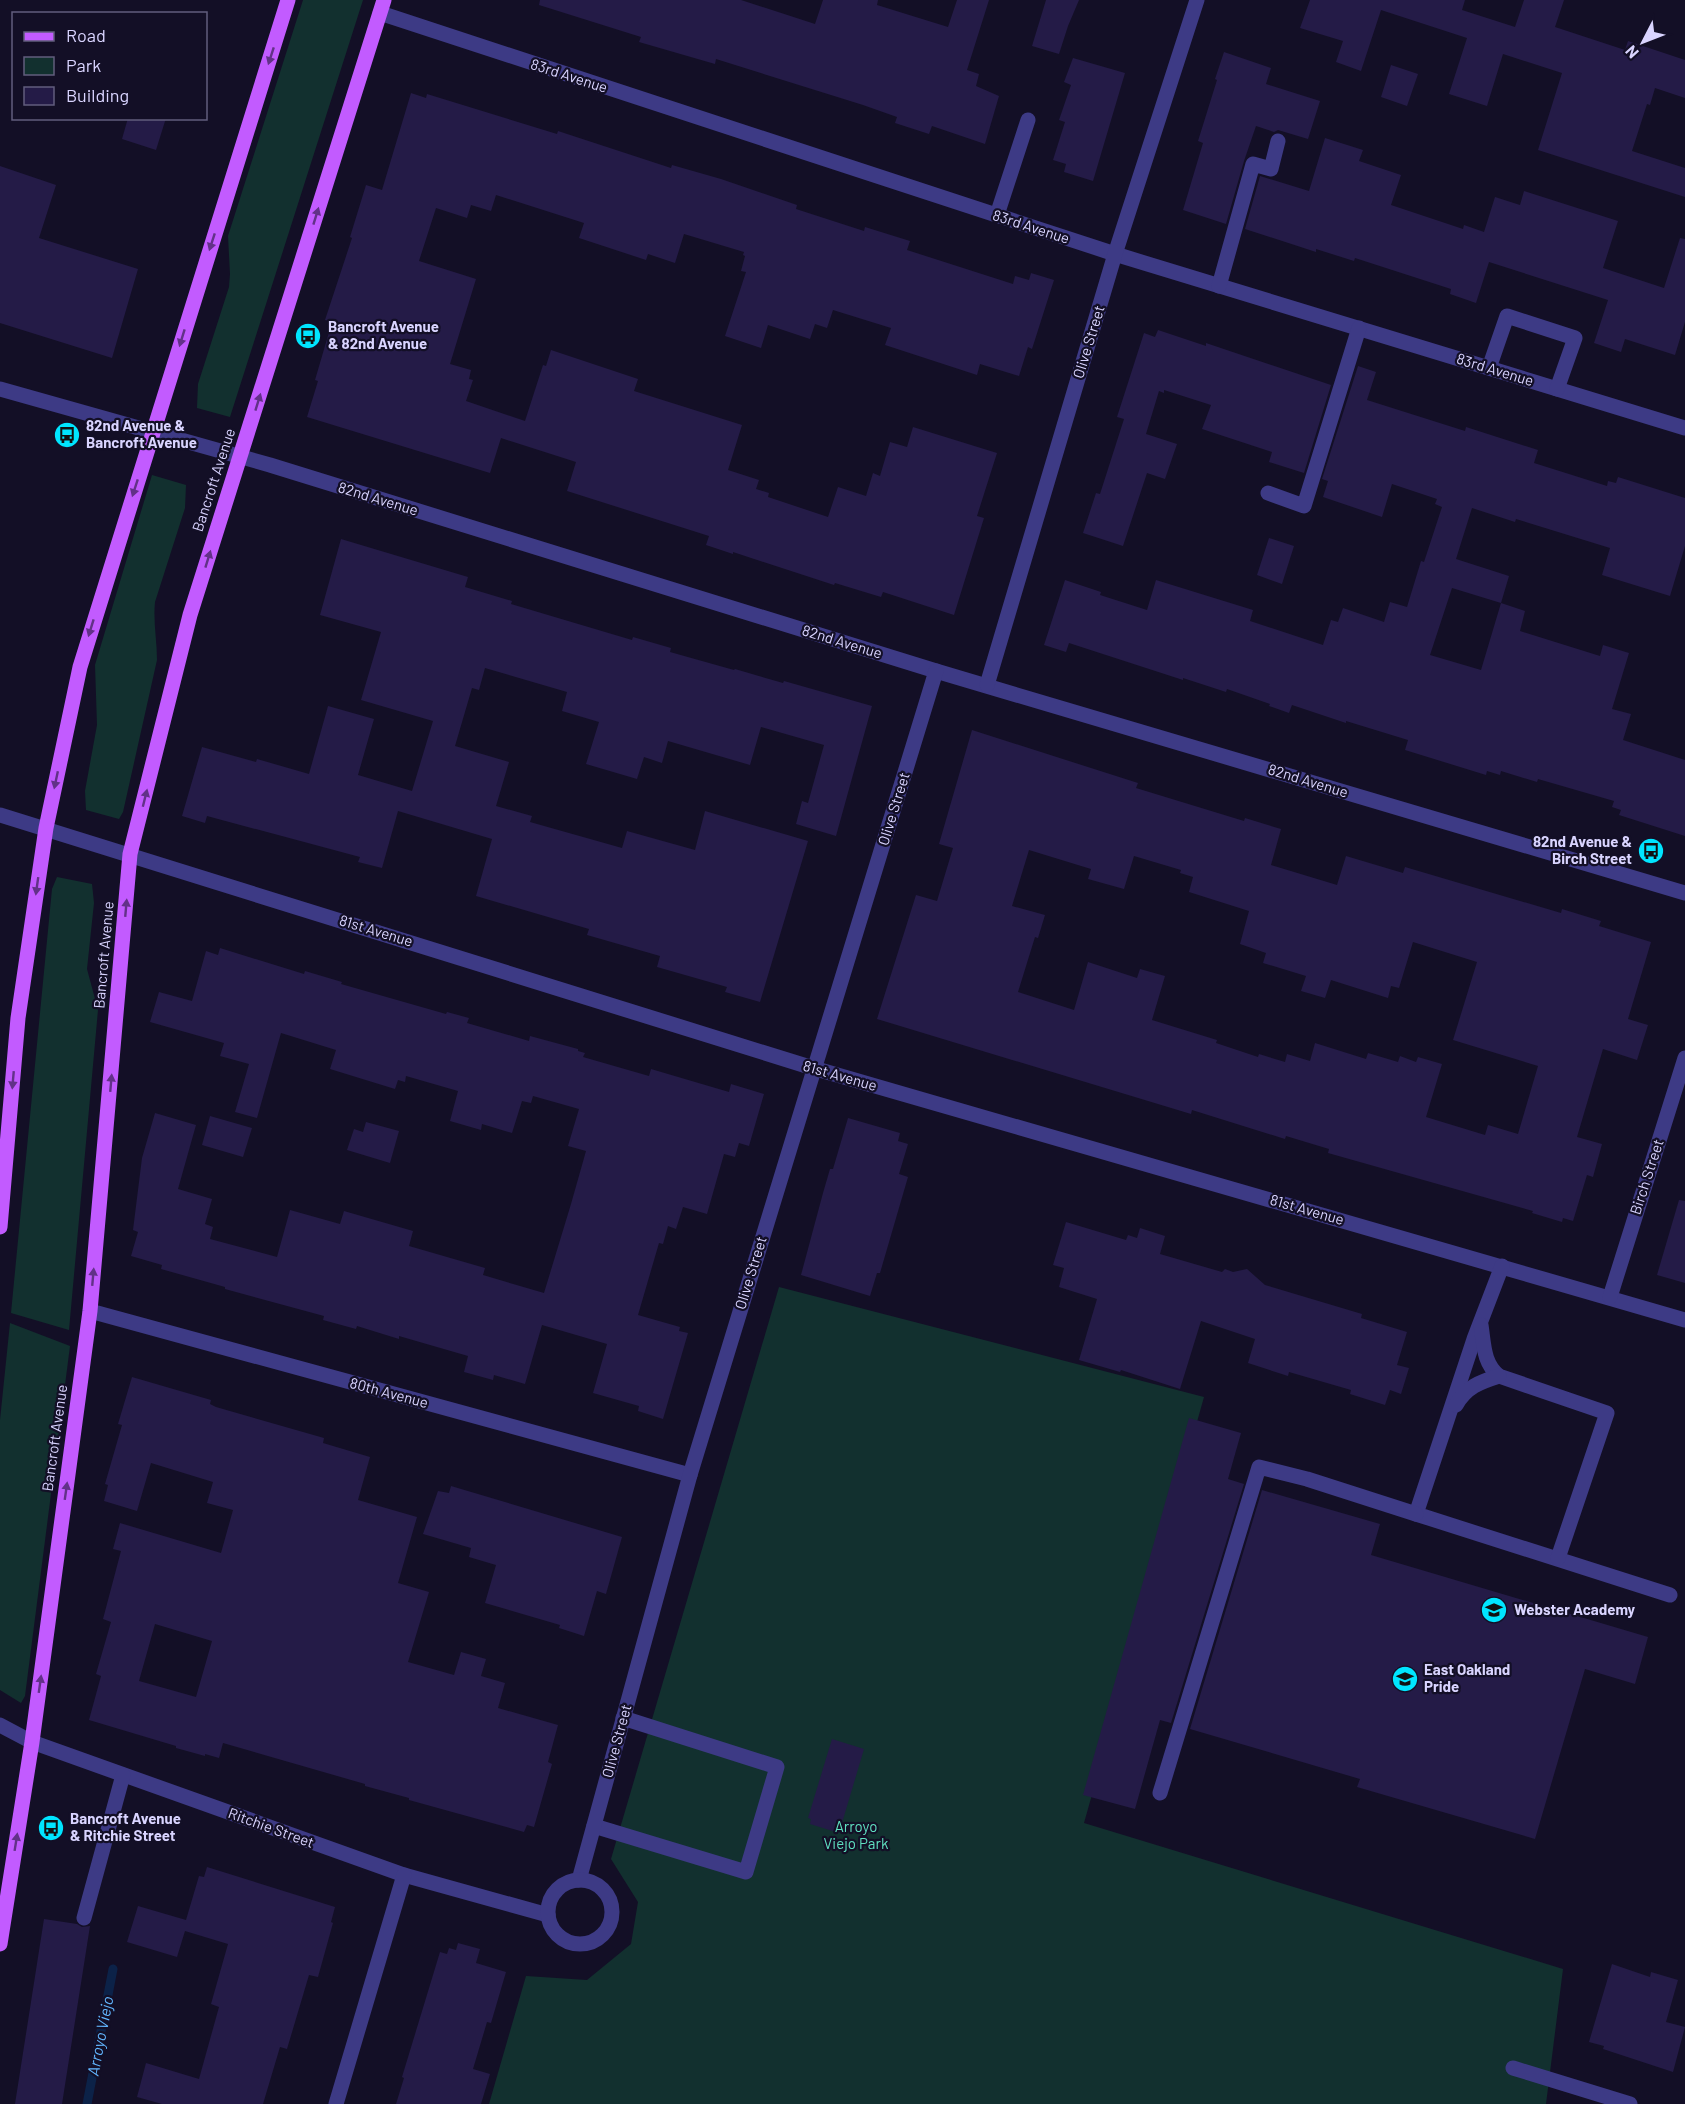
<svg xmlns="http://www.w3.org/2000/svg" width="1685" height="2104" font-family="Barlow,sans-serif">
  <rect width="100%" height="100%" fill="#130f26"/>
  <g fill="#12302f">
    <polygon points="303,0 363,0 230,417 197,408 198,384 229,287 230,274 228,236"/>
    <path d="M152,475L186,485L185,508L155,602C153,622 157,640 157,660L123,812L119,819L86,810L85,791L97,725L95,665Z"/>
    <polygon points="57,877 92,884 94,903 87,969 98,1010 69,1330 11,1313 52,889"/>
    <polygon points="779,1287 1204,1397 1084,1823 1563,1969 1546,2104 489,2104 526,1976 587,1980 631,1944 638,1902 611,1859"/>
    <polygon points="10,1323 70,1346 25,1696 21,1703 0,1690 0,1420"/>
  </g>
  <g fill="none" stroke-linecap="round" stroke-linejoin="round">
    <polyline stroke="#0c2248" stroke-width="9" points="87,2104 113,1969"/>
  </g>
  <g fill="#241b47" fill-rule="evenodd">
    <polygon points="540,0 741,0 815,24 823,0 878,0 877,5 948,27 957,0 989,0 967,70 979,74 976,86 999,96 985,144 932,126 929,134 895,123 897,117 863,105 716,59 715,64 639,42 641,37 539,5"/>
    <polygon points="1046,0 1079,0 1068,26 1059,54 1032,46"/>
    <polygon points="1310,0 1465,0 1462,10 1515,27 1524,0 1564,0 1555,27 1625,50 1628,41 1685,60 1685,98 1655,88 1650,105 1647,104 1632,151 1685,168 1685,197 1538,150 1562,73 1503,54 1487,106 1449,94 1467,38 1381,10 1361,71 1336,62 1343,41 1300,28"/>
    <polygon points="1224,52 1271,68 1266,84 1320,101 1308,139 1278,130 1274,132 1256,126 1244,161 1226,224 1183,210 1203,143 1198,141 1217,80 1215,79"/>
    <polygon points="1073,58 1125,73 1093,181 1064,172 1066,164 1053,160 1065,122 1059,120 1071,85 1064,82"/>
    <polygon points="1391,65 1418,74 1407,106 1381,97"/>
    <polygon points="411,93 426,98 427,94 557,134 558,131 671,168 672,165 721,179 797,205 796,209 864,231 865,227 910,241 907,250 1013,284 1015,276 1029,280 1031,273 1054,280 1032,349 1028,347 1019,376 980,364 977,375 885,345 891,328 833,310 827,328 815,324 810,339 768,325 761,348 725,336 746,272 741,271 745,256 743,255 744,252 684,234 675,263 648,254 646,260 579,238 584,223 496,195 491,211 471,205 467,218 436,208 419,261 476,279 450,364 471,370 469,379 473,380 466,401 525,421 543,365 546,366 551,350 638,379 634,391 742,425 728,470 759,480 756,489 769,493 768,497 828,517 838,487 866,496 873,473 880,476 890,442 907,447 913,427 997,453 977,516 984,518 954,615 883,592 881,597 835,583 834,585 733,552 733,554 706,545 709,536 567,491 576,462 501,438 490,473 307,417 318,381 315,380 332,322 325,320 352,238 350,237 366,185 382,190"/>
    <polygon points="128,118 166,118 156,150 122,139"/>
    <polygon points="1325,138 1363,150 1359,161 1401,175 1391,205 1463,229 1464,225 1484,232 1495,197 1520,205 1524,191 1618,221 1603,268 1664,288 1680,238 1685,239 1685,322 1675,355 1625,339 1621,352 1594,343 1608,300 1489,262 1476,303 1450,294 1451,289 1355,258 1354,261 1316,249 1316,252 1245,229 1260,176 1309,191"/>
    <polygon points="0,166 56,185 39,238 138,269 112,358 0,323"/>
    <polygon points="1158,330 1206,346 1206,343 1331,385 1304,473 1269,462 1272,452 1202,429 1211,405 1164,390 1164,393 1159,391 1146,434 1177,444 1165,479 1147,473 1123,546 1083,533 1096,493 1100,494 1124,419 1117,417 1144,333 1155,337"/>
    <path d="M1358,366L1376,372L1367,400L1465,431L1466,427L1538,450L1534,463L1607,486L1608,481L1616,483L1618,477L1685,498V546L1670,596L1602,575L1610,548L1516,519L1515,522L1472,508L1456,559L1509,576L1501,603L1525,611L1520,631L1600,656L1603,645L1629,653L1612,709L1631,714L1623,740L1685,760V836L1619,815L1621,810L1612,807L1614,801L1538,779L1537,782L1501,771L1500,775L1487,771L1486,775L1405,750L1408,740L1346,721V723L1292,705L1289,713L1269,706L1270,704L1227,689L1226,692L1183,678V680L1069,643L1066,652L1044,645L1065,580L1101,592L1100,595L1147,610L1156,580L1253,610L1250,621L1323,645L1331,620L1338,622L1343,608L1384,622L1390,602L1407,607L1421,561L1424,562L1442,507L1435,504L1437,499L1392,484L1382,517L1323,497L1328,481L1322,479ZM1452,588L1501,603L1481,670L1430,655Z"/>
    <polygon points="1269,538 1294,546 1282,584 1257,575"/>
    <polygon points="341,539 468,577 465,587 512,601 511,604 632,640 633,637 671,648 670,652 734,670 735,669 783,683 784,681 872,706 836,836 796,824 802,801 808,803 824,745 761,727 750,765 668,741 662,763 644,757 637,779 586,764 599,722 562,711 567,692 485,668 479,690 472,688 455,746 509,762 496,806 532,816 530,822 622,848 627,831 695,850 705,811 808,841 760,1002 725,992 727,987 657,967 660,956 587,935 589,929 476,896 492,839 398,811 382,868 358,862 360,857 207,816 205,823 182,816 202,747 256,762 257,759 309,774 328,706 374,719 358,775 412,791 433,721 361,700 381,632 320,615"/>
    <path d="M972,730L1138,783L1136,788L1244,821L1245,818L1281,829L1271,865L1337,885L1346,856L1403,873L1405,867L1561,913L1562,909L1601,921L1599,926L1651,942L1628,1019L1648,1025L1637,1060L1603,1049L1577,1137L1602,1144L1593,1177L1587,1175L1573,1221L1563,1218L1562,1222L1532,1213L1533,1211L1328,1153L1329,1149L1286,1136L1285,1139L1192,1110L1191,1114L877,1019L916,895L937,901L953,848L939,844ZM1029,850L1091,869L1088,879L1124,889L1134,856L1181,870L1180,873L1193,877L1189,892L1249,911L1240,944L1266,953L1263,963L1306,976L1301,991L1325,998L1331,980L1388,998L1391,986L1399,988L1413,942L1477,962L1453,1040L1538,1066L1518,1134L1488,1125L1485,1135L1426,1117L1442,1064L1418,1057L1416,1062L1400,1056L1398,1062L1368,1053L1366,1059L1315,1043L1310,1061L1287,1054L1285,1062L1259,1054L1258,1057L1216,1043L1217,1040L1152,1020L1165,976L1140,969L1137,978L1088,962L1074,1010L1018,992L1035,937L1038,938L1045,915L1012,906Z"/>
    <polygon points="220,948 304,974 305,971 342,982 341,984 446,1014 447,1012 469,1018 467,1023 519,1038 529,1041 530,1036 578,1049 578,1051 585,1053 583,1057 649,1076 651,1069 729,1092 731,1084 764,1094 749,1146 739,1143 735,1157 724,1154 707,1214 683,1207 676,1229 668,1226 663,1244 659,1243 638,1315 680,1327 679,1331 688,1333 663,1419 638,1411 639,1406 593,1393 607,1344 542,1325 525,1384 494,1375 493,1380 464,1372 468,1356 399,1336 399,1339 357,1326 356,1329 323,1320 324,1316 225,1289 225,1287 161,1269 162,1265 131,1256 138,1232 133,1230 142,1158 155,1113 196,1125 178,1189 212,1199 205,1224 213,1227 210,1239 277,1257 290,1210 340,1224 344,1211 413,1231 409,1246 485,1268 483,1275 544,1293 571,1204 586,1151 568,1146 579,1109 533,1096 531,1103 522,1101 512,1133 482,1124 481,1130 450,1121 458,1091 406,1076 405,1082 398,1080 395,1089 330,1069 336,1050 281,1033 257,1118 235,1112 249,1064 220,1056 224,1043 150,1022 159,992 192,1001 206,951 218,955"/>
    <polygon points="210,1116 252,1128 243,1157 202,1145"/>
    <polygon points="848,1118 900,1133 898,1141 908,1144 899,1174 908,1177 880,1273 877,1273 870,1296 801,1275 823,1193 830,1169 833,1169"/>
    <polygon points="366,1122 399,1131 390,1163 347,1150 354,1129 363,1132"/>
    <polygon points="1679,1200 1685,1201 1685,1283 1657,1275"/>
    <polygon points="1066,1222 1126,1240 1128,1235 1137,1238 1140,1228 1165,1236 1160,1254 1222,1272 1225,1269 1233,1272 1247,1269 1265,1285 1362,1314 1361,1318 1407,1332 1397,1365 1409,1368 1401,1394 1390,1390 1385,1405 1350,1394 1351,1390 1289,1372 1288,1376 1248,1363 1255,1339 1201,1321 1180,1389 1121,1370 1120,1372 1079,1360 1097,1299 1059,1287 1064,1268 1053,1265"/>
    <path d="M132,1377L211,1400L210,1404L216,1407L324,1438L323,1443L370,1457L358,1500L417,1517L398,1583L429,1592L408,1662L454,1675L461,1652L486,1659L481,1676L505,1683L498,1708L558,1725L548,1762L552,1764L534,1827L527,1825L524,1832L409,1800V1798L365,1786V1784L223,1743L219,1758L205,1754V1756L176,1748V1746L89,1720L101,1676L96,1674L111,1622L103,1619L121,1551L113,1549L120,1523L221,1553L233,1510L207,1503L213,1482L151,1463L137,1511L104,1501L108,1485L105,1484L122,1425L118,1424ZM155,1624L212,1641L196,1697L139,1681Z"/>
    <polygon points="1189,1418 1241,1433 1228,1479 1244,1484 1171,1723 1160,1720 1135,1809 1083,1795"/>
    <polygon points="451,1486 622,1537 606,1594 597,1591 584,1636 559,1628 560,1625 485,1603 496,1565 469,1557 471,1548 423,1534 438,1491 449,1493"/>
    <polygon points="1262,1490 1380,1524 1371,1555 1648,1637 1635,1684 1585,1669 1535,1839 1357,1787 1360,1779 1190,1729"/>
    <polygon points="832,1739 864,1749 839,1833 810,1824 811,1819 808,1818"/>
    <polygon points="207,1867 335,1907 331,1922 333,1923 318,1977 309,1975 287,2049 280,2047 263,2104 162,2104 137,2097 146,2063 199,2079 219,2007 211,2004 228,1944 185,1931 177,1957 127,1942 138,1906 186,1920 199,1876 204,1877"/>
    <polygon points="44,1919 77,1924 82,1927 90,1926 62,2104 15,2104"/>
    <polygon points="458,1943 480,1949 476,1963 506,1972 491,2023 487,2022 473,2069 490,2074 481,2104 396,2104 404,2078 402,2077 440,1952 447,1954 449,1948 456,1950"/>
    <polygon points="1612,1964 1650,1977 1651,1972 1678,1980 1666,2022 1685,2027 1673,2072 1603,2049 1604,2046 1589,2042"/>
  </g>
  <g fill="none" stroke-linecap="round" stroke-linejoin="round">
    <g stroke="#3d3a85" stroke-width="15">
      <polyline points="380,13 1115,254 1685,428"/>
      <polyline points="997,215 1028,120"/>
      <polyline points="1219,286 1253,164 1271,169 1278,141"/>
      <polyline points="1489,368 1507,316 1575,338 1557,389"/>
      <polyline points="0,389 270,465 936,671 1685,893"/>
      <polyline points="1268,493 1304,506 1359,328"/>
      <polyline points="987,685 1115,254 1197,0"/>
      <polyline points="0,815 813,1068 1685,1320"/>
      <polyline points="1502,1266 1474,1339 1416,1514 1670,1595"/>
      <polyline points="1610,1297 1685,1058"/>
      <polyline points="90,1311 690,1475"/>
      <path d="M1481,1325C1484,1344 1483,1363 1499,1376L1607,1413L1558,1558"/>
      <path d="M1456,1405C1466,1387 1480,1382 1499,1376"/>
      <polyline points="0,1725 32,1742 404,1875 548,1915"/>
      <polyline points="1160,1793 1259,1467 1307,1479 1416,1514"/>
      <polyline points="594,1826 746,1872 777,1767 623,1718"/>
      <polyline points="579,1880 690,1475 936,671"/>
      <circle cx="580" cy="1912" r="32"/>
      <polyline points="84,1918 123,1775"/>
      <polyline points="1513,2068 1630,2104"/>
      <polyline points="336,2104 404,1875"/>
    </g>
    <g stroke="#c25bff" stroke-width="15">
      <polyline points="0,1227 18,1018 46,828 80,667 288,0"/>
      <polyline points="0,1944 32,1742 90,1311 130,854 190,615 384,0"/>
    </g>
  </g>
  <defs><path id="oneway-solid" d="M-6-.8H1V-3.2L6.5 0L1 3.2V.8H-6Z" transform="scale(1.5)"/></defs>
  <g fill="#623188">
    <use href="#oneway-solid" transform="translate(271 56) rotate(108)"/>
    <use href="#oneway-solid" transform="translate(316 216) rotate(-73)"/>
    <use href="#oneway-solid" transform="translate(212 242) rotate(108)"/>
    <use href="#oneway-solid" transform="translate(182 338) rotate(107)"/>
    <use href="#oneway-solid" transform="translate(258 402) rotate(-73)"/>
    <use href="#oneway-solid" transform="translate(135 488) rotate(108)"/>
    <use href="#oneway-solid" transform="translate(208 559) rotate(-73)"/>
    <use href="#oneway-solid" transform="translate(91 628) rotate(107)"/>
    <use href="#oneway-solid" transform="translate(56 780) rotate(102)"/>
    <use href="#oneway-solid" transform="translate(145 798) rotate(-76)"/>
    <use href="#oneway-solid" transform="translate(37 886) rotate(98)"/>
    <use href="#oneway-solid" transform="translate(126 908) rotate(-85)"/>
    <use href="#oneway-solid" transform="translate(13 1080) rotate(95)"/>
    <use href="#oneway-solid" transform="translate(111 1083) rotate(-85)"/>
    <use href="#oneway-solid" transform="translate(93 1277) rotate(-85)"/>
    <use href="#oneway-solid" transform="translate(66 1491) rotate(-82)"/>
    <use href="#oneway-solid" transform="translate(40 1684) rotate(-82)"/>
    <use href="#oneway-solid" transform="translate(16 1842) rotate(-81)"/>
  </g>
  <defs>
    <g id="bus-disc" transform="scale(1.35)"><circle r="9.5" fill="#00e5ff" stroke="#130f26"/><path d="M-5-6H5V4H4V6H2V4H-2V6H-4V4H-5ZM-3.5-4V0h7V-4ZM-3.5 1.2v1.5H-2V1.2ZM2 1.2v1.5H3.5V1.2Z" fill="#111"/></g>
    <g id="school-disc" transform="scale(1.35)"><circle r="9.5" fill="#00e5ff" stroke="#130f26"/><path d="M0-5L7-2L0 1L-7-2ZM-4 1L0 2.5L4 1V4Q0 6-4 4Z" fill="#111"/></g>
  </defs>
  <g fill-rule="evenodd">
    <use href="#bus-disc" x="308" y="336"/>
    <use href="#bus-disc" x="67" y="435"/>
    <use href="#bus-disc" x="1651" y="851"/>
    <use href="#school-disc" x="1494" y="1610"/>
    <use href="#school-disc" x="1405" y="1679"/>
    <use href="#bus-disc" x="51" y="1828"/>
  </g>
  <g text-anchor="middle" stroke-width="4.5" stroke-linejoin="round" paint-order="stroke">
    <g font-size="15" fill="#d9d4ff" stroke="#130f26">
      <text transform="translate(569 76) rotate(18)" y="5">83rd Avenue</text>
      <text transform="translate(1031 227) rotate(18)" y="5">83rd Avenue</text>
      <text transform="translate(1089 342) rotate(-73)" y="5">Olive Street</text>
      <text transform="translate(1495 370) rotate(17)" y="5">83rd Avenue</text>
      <text transform="translate(214 480) rotate(-72)" y="5">Bancroft Avenue</text>
      <text transform="translate(378 499) rotate(17)" y="5">82nd Avenue</text>
      <text transform="translate(842 642) rotate(17)" y="5">82nd Avenue</text>
      <text transform="translate(1308 781) rotate(17)" y="5">82nd Avenue</text>
      <text transform="translate(894 809) rotate(-73)" y="5">Olive Street</text>
      <text transform="translate(376 931) rotate(17)" y="5">81st Avenue</text>
      <text transform="translate(104 955) rotate(-85)" y="5">Bancroft Avenue</text>
      <text transform="translate(840 1076) rotate(16)" y="5">81st Avenue</text>
      <text transform="translate(1647 1177) rotate(-72)" y="5">Birch Street</text>
      <text transform="translate(1307 1210) rotate(16)" y="5">81st Avenue</text>
      <text transform="translate(751 1273) rotate(-73)" y="5">Olive Street</text>
      <text transform="translate(389 1393) rotate(15)" y="5">80th Avenue</text>
      <text transform="translate(55 1438) rotate(-82)" y="5">Bancroft Avenue</text>
      <text transform="translate(617 1741) rotate(-75)" y="5">Olive Street</text>
      <text transform="translate(271 1828) rotate(20)" y="5">Ritchie Street</text>
    </g>
    <g font-size="15" font-weight="bold" fill="#d9d4ff" stroke="#130f26" text-anchor="start">
      <text x="328" y="332">Bancroft Avenue<tspan x="328" dy="17">&amp; 82nd Avenue</tspan></text>
      <text x="86" y="431">82nd Avenue &amp;<tspan x="86" dy="17">Bancroft Avenue</tspan></text>
      <text x="1632" y="847" text-anchor="end">82nd Avenue &amp;<tspan x="1632" dy="17">Birch Street</tspan></text>
      <text x="1514" y="1615">Webster Academy</text>
      <text x="1424" y="1675">East Oakland<tspan x="1424" dy="17">Pride</tspan></text>
      <text x="70" y="1824">Bancroft Avenue<tspan x="70" dy="17">&amp; Ritchie Street</tspan></text>
    </g>
    <g font-size="15" fill="#5fe0c0" stroke="#130f26">
      <text x="856" y="1832">Arroyo<tspan x="856" dy="17">Viejo Park</tspan></text>
    </g>
    <g font-size="16" font-style="italic" fill="#62b6ff" stroke="#130f26">
      <text transform="translate(100 2036) rotate(-79)" y="6">Arroyo Viejo</text>
    </g>
  </g>
  <rect x="12" y="12" width="195" height="108" fill="#130f26" stroke="#625e7d" stroke-width="1.5"/>
  <rect x="24" y="32" width="30" height="9" fill="#c25bff" stroke="#625e7d" stroke-width="1.5"/>
  <text x="66" y="42" font-size="18" fill="#d9d4ff">Road</text>
  <rect x="24" y="57" width="30" height="18" fill="#12302f" stroke="#625e7d" stroke-width="1.5"/>
  <text x="66" y="72" font-size="18" fill="#d9d4ff">Park</text>
  <rect x="24" y="87" width="30" height="18" fill="#241b47" stroke="#625e7d" stroke-width="1.5"/>
  <text x="66" y="102" font-size="18" fill="#d9d4ff">Building</text>
  <g transform="translate(1643 42) rotate(228)" stroke="#130f26" stroke-width="4.5" paint-order="stroke">
  <path d="M0-4.5L10 22L0 15L-10 22Z" fill="#d9d4ff"/>
  <text y="-9" font-size="16" font-weight="bold" text-anchor="middle" fill="#d9d4ff">N</text>
  </g>
</svg>
